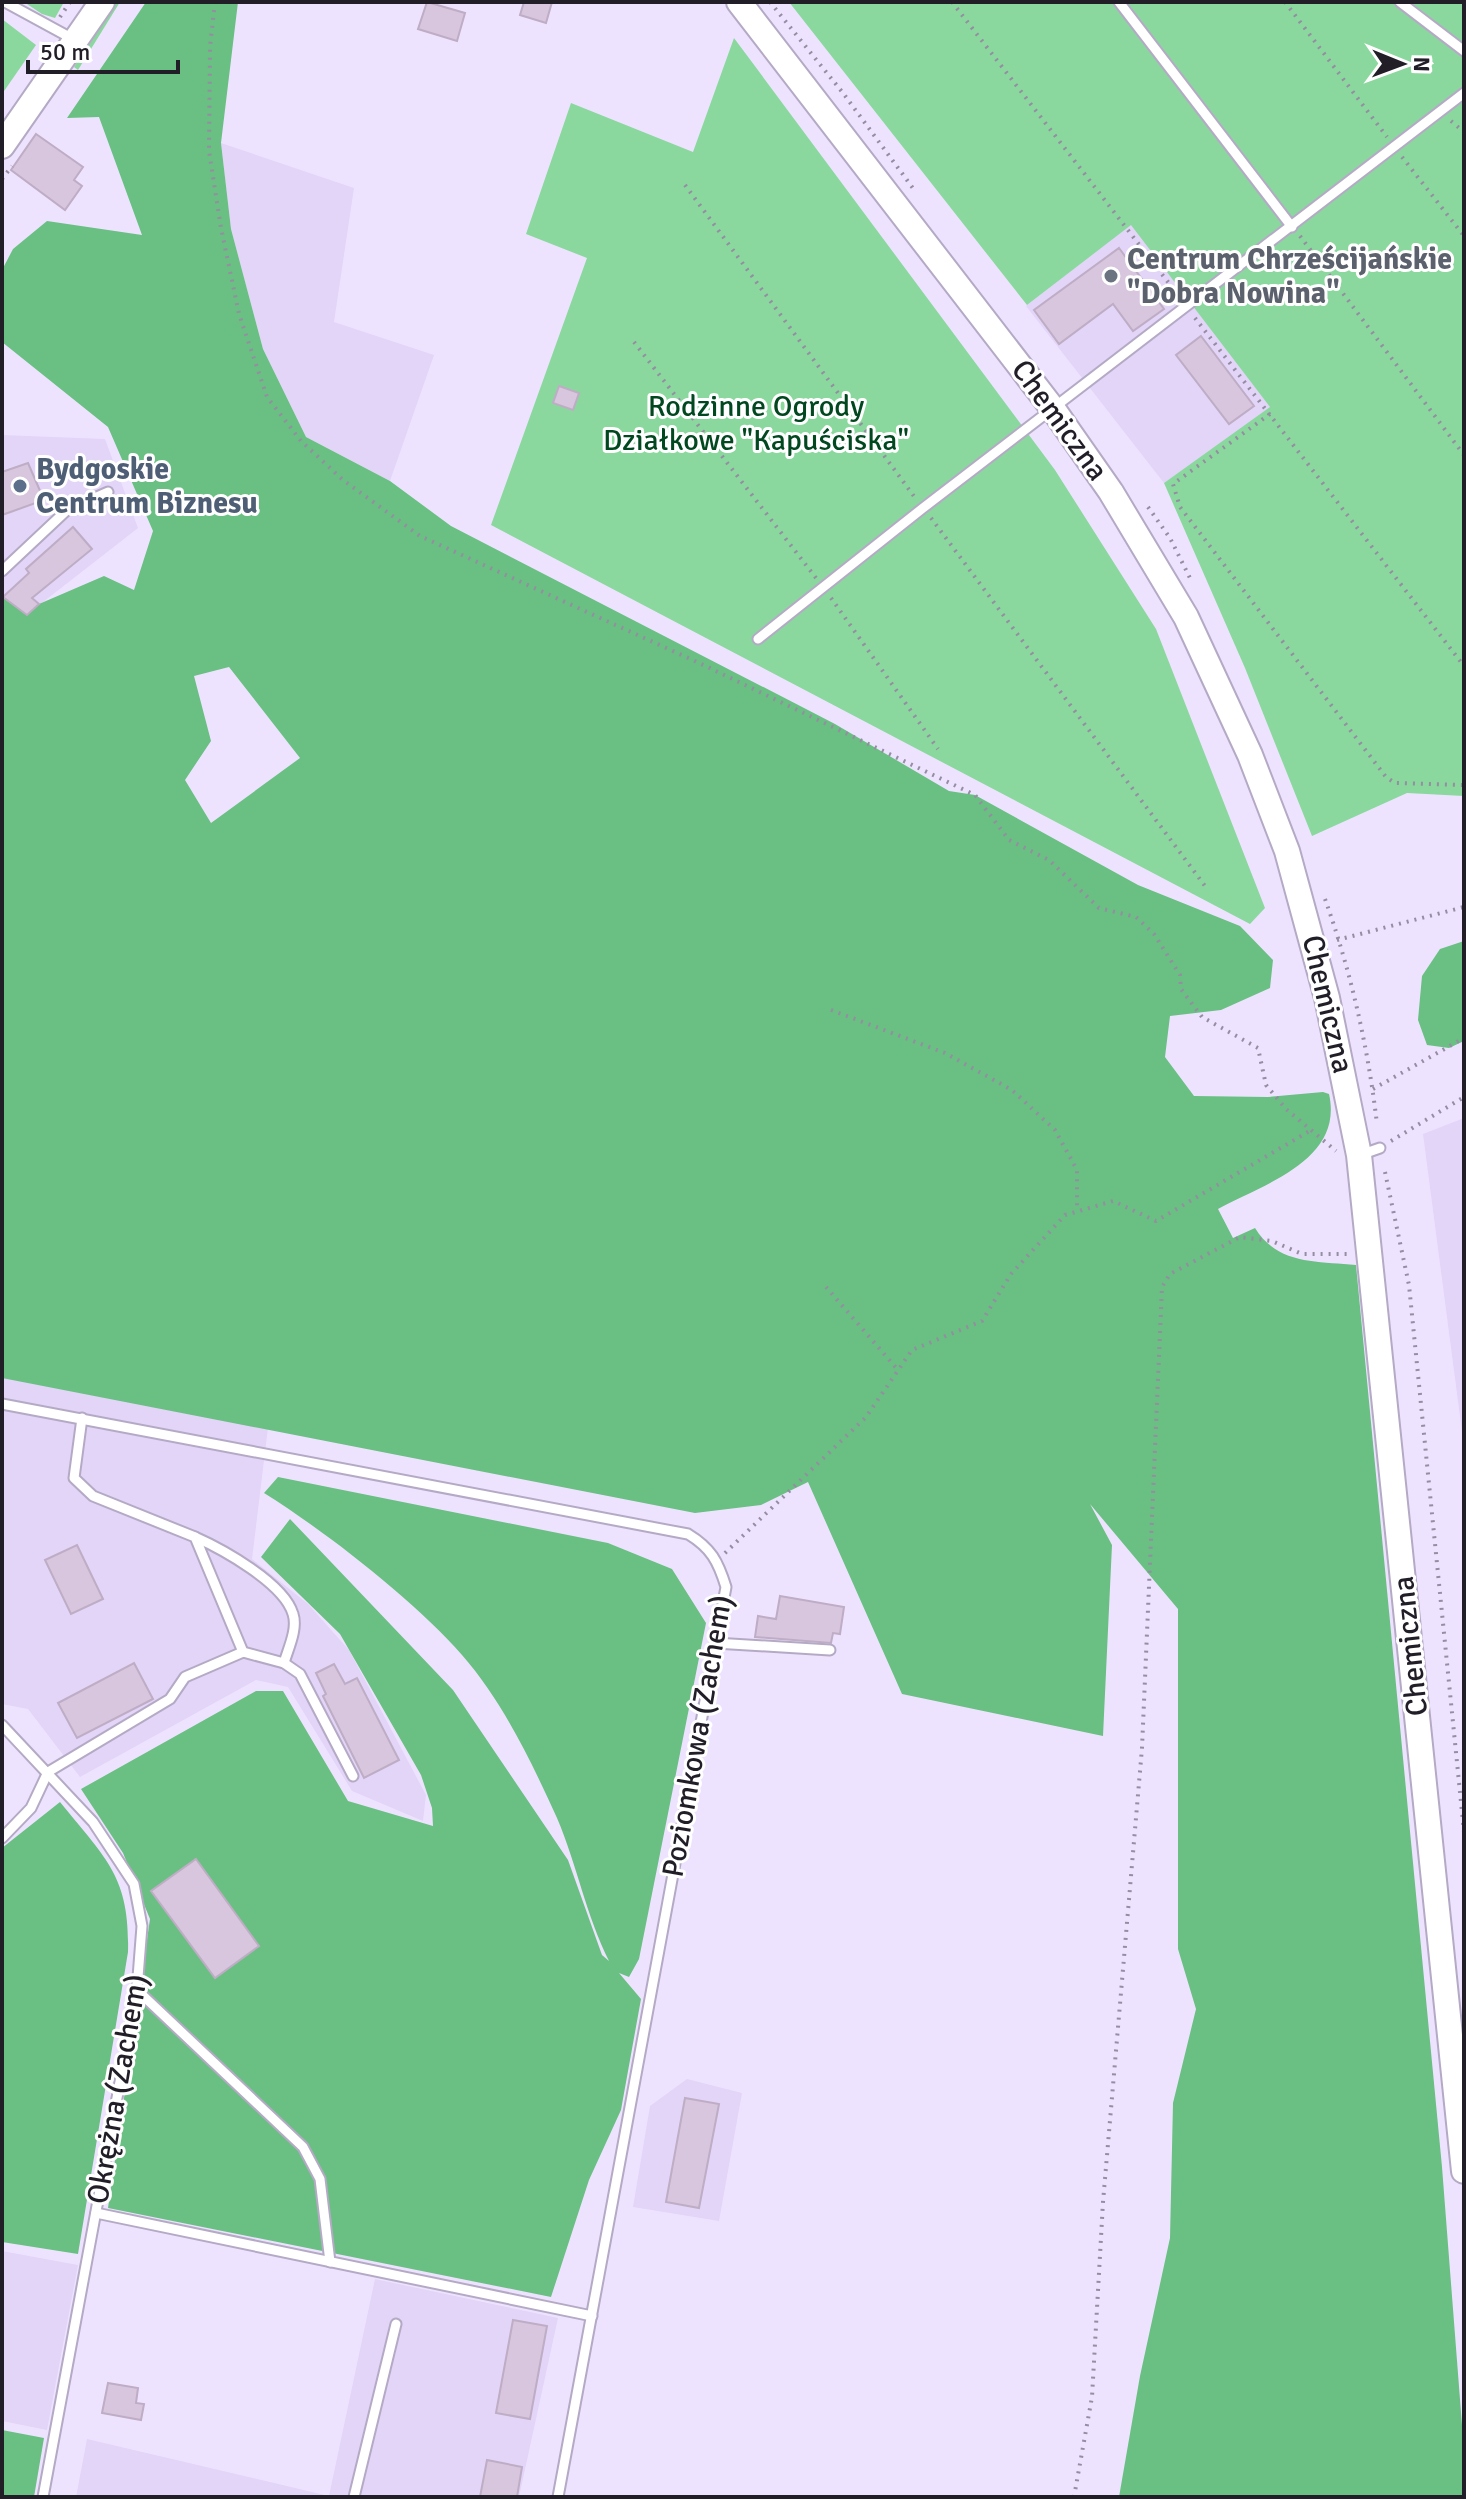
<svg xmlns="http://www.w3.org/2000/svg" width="1466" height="2499" font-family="Signika,sans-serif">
  <rect width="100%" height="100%" fill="#eee3ff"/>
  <g fill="#e2d5f8">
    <polygon points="221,143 354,188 334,322 434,355 390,481 306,437 263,349 231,229"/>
    <polygon points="1131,224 1271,408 1164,483 1026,306"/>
    <polygon points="2,435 105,439 138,528 2,634"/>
    <polygon points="1464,1118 1464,1447 1423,1134"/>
    <polygon points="2,1368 268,1428 252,1559 308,1604 349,1650 426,1795 423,1821 352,1791 288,1687 256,1680 80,1777 28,1709 2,1704"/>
    <polygon points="687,2079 742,2093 719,2221 633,2207 650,2106"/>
    <polygon points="2,2251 78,2265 47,2430 2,2421"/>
    <polygon points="375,2279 558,2318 519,2497 76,2497 87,2439 329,2496"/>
  </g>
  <g fill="#8ad89e">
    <polygon points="24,2 64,2 55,18 42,14"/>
    <polygon points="115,2 120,2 78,70 74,67"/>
    <polygon points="789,2 1464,2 1464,796 1407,793 1312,836 1245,668 1164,483 1270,407 1131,225 1027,305"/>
    <polygon points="2,19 36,45 2,94"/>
    <polygon points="734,38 1055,470 1156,629 1265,908 1250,924 491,525 587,258 526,234 571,103 693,152"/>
  </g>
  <g fill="#69c082" fill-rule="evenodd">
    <path d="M146,2H238L221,143L231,229L263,349L306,437L390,481L451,526L835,724L949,791L975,795L1138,885L1240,926L1273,960L1270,988L1221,1010L1170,1016L1165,1057L1194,1096L1268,1097L1323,1092L1329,1094C1344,1160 1264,1184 1218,1209L1233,1238L1255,1228C1278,1265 1316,1261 1356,1265L1442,2167L1464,2451V2497H1119L1140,2376L1170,2238L1173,2103L1196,2009L1178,1949V1609L1090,1504L1112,1545L1103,1736L902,1694L808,1482L761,1505L695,1513L2,1378V597L27,615L39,604L104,576L134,590L153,531L108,427L2,342V270L13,249L47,221L142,235L99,117L67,118ZM229,667L300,758L211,823L185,780L211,741L194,676Z"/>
    <polygon points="1464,941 1464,1041 1449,1048 1427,1045 1418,1020 1422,976 1440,949"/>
    <path d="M278,1477L608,1543L672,1569L706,1623L639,1959L629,1977L619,1973L641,1999L621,2110L589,2180L551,2297L108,2208L150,1919L123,1853L81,1789L256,1691H283L348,1801L433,1826L432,1808L421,1775L340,1634L261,1557L290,1519L453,1690L568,1860L602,1955L609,1961C586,1915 577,1865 557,1818C531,1761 503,1702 462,1655C415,1601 325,1531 264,1493Z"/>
    <path d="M60,1802C106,1859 130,1876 128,1952L78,2254L2,2242V1848Z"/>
    <polygon points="2,2430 44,2438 34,2497 2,2497"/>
  </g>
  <g fill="#d8c5de" stroke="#bfacc5" stroke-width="2">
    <polygon points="427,2 465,13 457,41 418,29"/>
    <polygon points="524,2 552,2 546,23 520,15"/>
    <polygon points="36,134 83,167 74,180 82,186 65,210 11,170"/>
    <polygon points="1119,248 1164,309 1133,331 1113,304 1059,344 1034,310"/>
    <polygon points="1201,336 1254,406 1229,424 1176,355"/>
    <polygon points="559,386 579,393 573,410 553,403"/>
    <polygon points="28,463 44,500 2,515 2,472"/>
    <polygon points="73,527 92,549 32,598 39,604 27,615 3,597 29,573 26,569"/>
    <polygon points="77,1545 103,1599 71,1614 45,1560"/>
    <polygon points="780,1596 844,1607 840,1634 833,1633 831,1643 755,1637 758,1616 776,1619"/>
    <polygon points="134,1663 153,1699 77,1738 58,1703"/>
    <polygon points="334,1664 345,1684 357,1678 399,1760 364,1778 323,1696 326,1694 316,1673"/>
    <polygon points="196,1859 259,1946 215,1978 151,1891"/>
    <polygon points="685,2098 719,2104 699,2208 666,2202"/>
    <polygon points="513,2320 547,2326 530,2419 496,2413"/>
    <polygon points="108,2383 138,2388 136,2403 144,2404 141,2420 102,2413"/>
    <polygon points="487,2460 522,2467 517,2497 480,2497"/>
  </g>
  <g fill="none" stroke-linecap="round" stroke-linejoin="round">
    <g stroke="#b5aac5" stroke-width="13">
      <g id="lane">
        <polyline points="5,2 73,39"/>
        <polyline points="1119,2 1292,227"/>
        <polyline points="1400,2 1464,51"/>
        <polyline points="2,571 67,510 108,492"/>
        <polyline points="758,639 923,508 1464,93"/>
        <polyline points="1360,1155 1380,1148"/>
        <path d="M2,1404L688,1534C711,1548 718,1561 726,1587L558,2497"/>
        <polyline points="82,1418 74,1478 93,1496 195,1537 243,1652"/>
        <path d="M195,1537C222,1549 284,1583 293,1614C298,1629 288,1649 284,1663"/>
        <polyline points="715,1643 830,1650"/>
        <polyline points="2,1725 93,1822 134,1884 142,1926 137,1990 43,2497"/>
        <polyline points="2,1838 31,1808 48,1772 170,1699 185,1677 243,1652 284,1663 300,1674 353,1776"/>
        <polyline points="137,1990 303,2147 320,2179 330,2262"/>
        <polyline points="96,2213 592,2316"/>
        <polyline points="354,2497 396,2324"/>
      </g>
    </g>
    <g stroke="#b5aac5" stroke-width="28">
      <g id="secondary">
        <polyline points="739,2 1053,409 1111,492 1186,617 1250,755 1287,851 1327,998 1359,1155 1464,2171"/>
        <polyline points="2,146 102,2"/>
      </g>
    </g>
    <g stroke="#958da2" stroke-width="4" stroke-dasharray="2 6" stroke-linecap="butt">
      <polyline points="215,2 210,47 209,151 221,228 239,314 267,397 301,441 343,480 420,536 697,662 975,795 1009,840 1049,860 1099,908 1136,917 1154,934 1180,975 1181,989 1202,1017 1258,1048 1266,1085 1286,1109 1336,1151"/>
      <polyline points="770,2 843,93 915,191"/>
      <polyline points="952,2 1178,295"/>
      <polyline points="1285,2 1387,137"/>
      <polyline points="60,17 70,2"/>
      <polyline points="1451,121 1464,132"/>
      <polyline points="1402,157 1464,236"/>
      <polyline points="2,179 12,166"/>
      <polyline points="685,185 916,499"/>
      <polyline points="1300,236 1464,455"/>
      <polyline points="1195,318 1464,666"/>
      <polyline points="634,342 816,578"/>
      <polyline points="1270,414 1173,484 1180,507 1386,777 1395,783 1464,785"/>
      <polyline points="1148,507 1170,538 1190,578"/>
      <polyline points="931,518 1208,890"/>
      <polyline points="831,598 938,749"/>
      <path d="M1325,899C1351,972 1368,1047 1377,1124"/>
      <polyline points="1337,940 1464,907"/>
      <polyline points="831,1010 945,1053 1012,1090 1055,1130 1077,1170 1077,1210"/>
      <polyline points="1373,1089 1464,1038"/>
      <polyline points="1391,1141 1464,1097"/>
      <polyline points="1385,1172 1409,1285 1464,1832"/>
      <polyline points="826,1287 898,1370"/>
      <polyline points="725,1553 866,1417 912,1350 982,1321 1011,1274 1065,1215 1113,1201 1156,1221 1313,1129"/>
      <polyline points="1074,2497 1092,2397 1103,2202 1142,1748 1162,1287 1170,1274 1240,1237 1272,1241 1302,1254 1350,1254"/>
    </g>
    <use href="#lane" stroke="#fff" stroke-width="9"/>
    <use href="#secondary" stroke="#fff" stroke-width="24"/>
  </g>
  <circle fill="#6b7280" stroke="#fff" stroke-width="3" cx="1111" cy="276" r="8"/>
  <circle fill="#5c6f8a" stroke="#fff" stroke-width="3" cx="20" cy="486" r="8"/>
  <g text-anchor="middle" stroke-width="6" stroke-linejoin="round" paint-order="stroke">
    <g font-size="30" font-weight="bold" fill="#5b616d" stroke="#fff" text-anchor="start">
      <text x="1127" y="269">Centrum Chrześcijańskie<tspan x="1127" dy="34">"Dobra Nowina"</tspan></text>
    </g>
    <g font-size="30" fill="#014820" stroke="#fff">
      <text x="756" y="416">Rodzinne Ogrody<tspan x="756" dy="34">Działkowe "Kapuściska"</tspan></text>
    </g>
    <g font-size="30" fill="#221e28" stroke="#fff">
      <text transform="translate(1060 420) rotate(54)" y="10">Chemiczna</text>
      <text transform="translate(1328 1004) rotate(77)" y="10">Chemiczna</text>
      <text transform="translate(1410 1646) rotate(-96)" y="10">Chemiczna</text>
      <text transform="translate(697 1736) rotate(-80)" y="10">Poziomkowa (Zachem)</text>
      <text transform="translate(117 2089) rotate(-80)" y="10">Okrężna (Zachem)</text>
    </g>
    <g font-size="30" font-weight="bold" fill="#4e5e75" stroke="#fff" text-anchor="start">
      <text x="36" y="479">Bydgoskie<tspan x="36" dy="34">Centrum Biznesu</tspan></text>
    </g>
  </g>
  <rect width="1466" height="2499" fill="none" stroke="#221e28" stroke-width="8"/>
  <g transform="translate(1402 64) rotate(91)" stroke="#ffffff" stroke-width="6" paint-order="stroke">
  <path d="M0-6L14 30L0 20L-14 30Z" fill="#221e28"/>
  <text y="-12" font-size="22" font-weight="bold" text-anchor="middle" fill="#221e28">N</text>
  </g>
  <path d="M28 60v12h150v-12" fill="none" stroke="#221e28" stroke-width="4"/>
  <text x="40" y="60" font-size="24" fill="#221e28" stroke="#ffffff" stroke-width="6" paint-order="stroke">50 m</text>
</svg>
